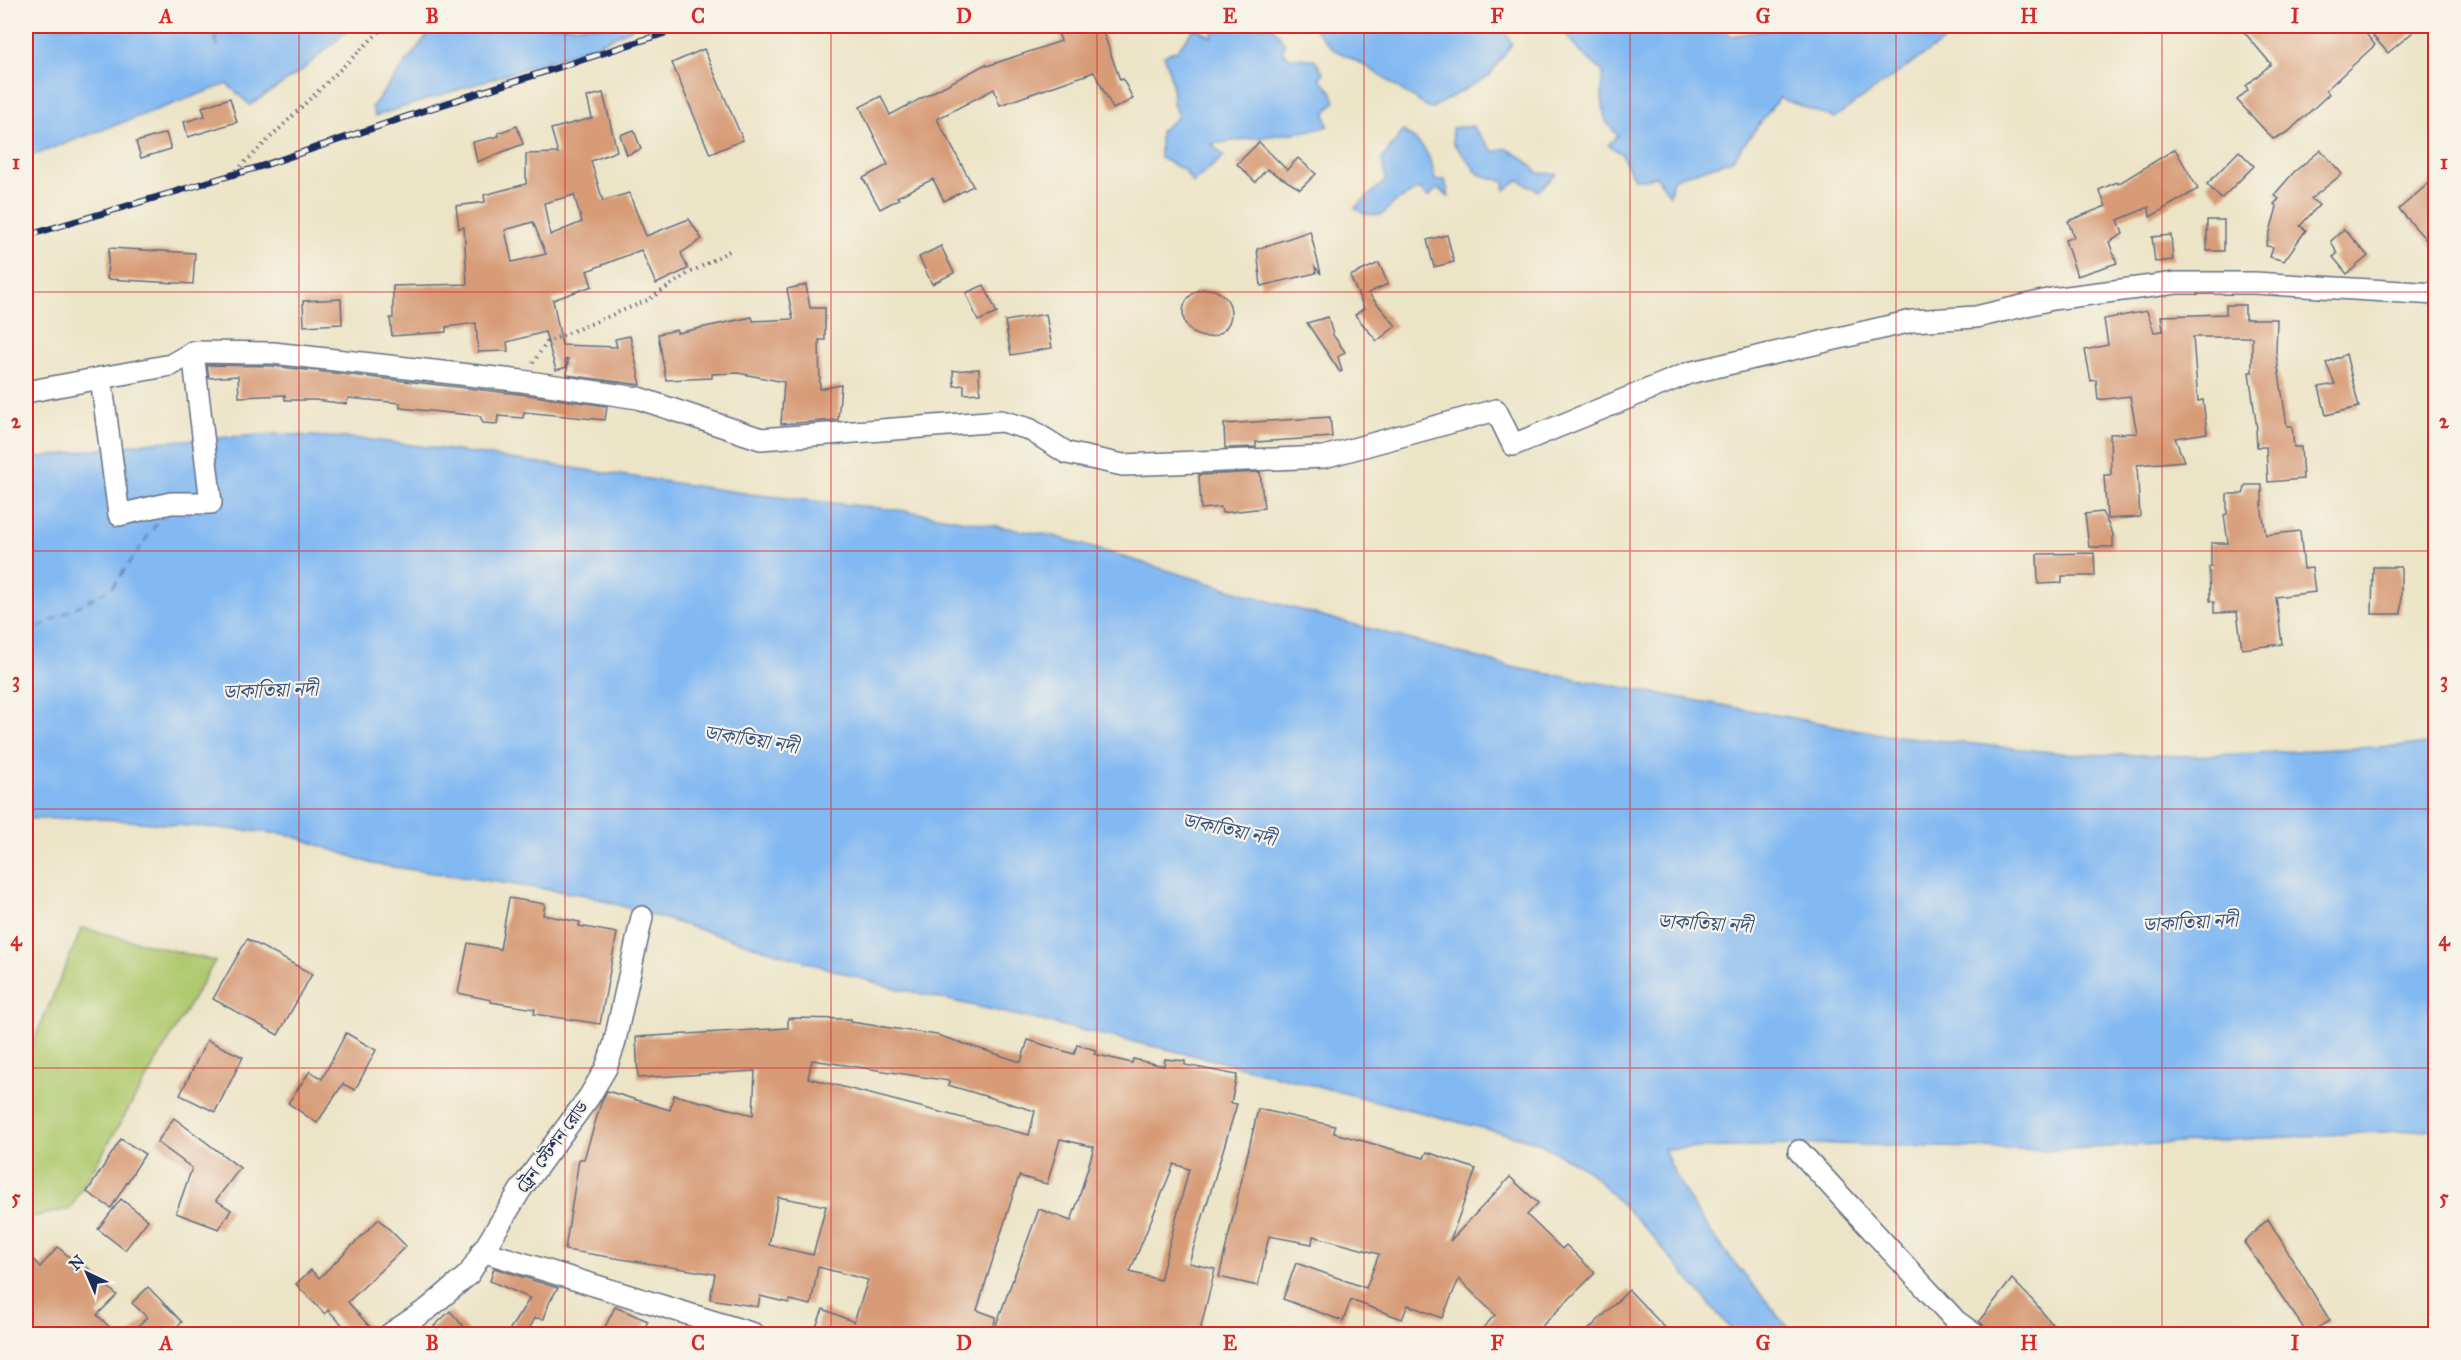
<svg xmlns="http://www.w3.org/2000/svg" width="2461" height="1360" font-family="'IM FELL Great Primer','Noto Serif Bengali',serif">
  <rect width="100%" height="100%" fill="#f7f3e8"/>
  <filter id="ink" filterUnits="userSpaceOnUse"><feTurbulence type="fractalNoise" baseFrequency=".0167" numOctaves="2"/><feDisplacementMap in="SourceGraphic" scale="12" xChannelSelector="R" yChannelSelector="G"/><feConvolveMatrix kernelMatrix="1 2 1 2 8 2 1 2 1" color-interpolation-filters="sRGB"/></filter>
  <filter id="wash" filterUnits="userSpaceOnUse"><feTurbulence type="fractalNoise" baseFrequency=".008" numOctaves="4" result="noise"/><feDisplacementMap in="SourceGraphic" scale="24" xChannelSelector="R" yChannelSelector="G"/><feGaussianBlur stdDeviation="1.35" result="paint"/><feColorMatrix in="noise" values="0 0 0 0 0 0 0 0 0 0 0 0 0 0 0 0 0 1.4 0 .05"/><feComposite in="paint" operator="in"/></filter>
  <g filter="url(#wash)">
    <rect width="100%" height="100%" fill="#ece4c6"/>
    <polygon fill="#b0c96e" stroke="#667c66" stroke-width="1.5" points="82,928 215,961 70,1209 26,1218 26,1059"/>
    <g fill="#83b9f2" stroke="#4f74a8" stroke-width="1.5">
      <polygon points="26,26 210,26 218,47 214,26 353,26 300,72 250,105 227,84 26,158"/>
      <polygon points="434,26 633,26 631,29 592,47 375,116 372,107"/>
      <polygon points="1213,26 1272,26 1284,42 1283,53 1292,58 1314,59 1324,74 1319,77 1331,91 1335,102 1325,113 1328,126 1315,130 1211,144 1224,156 1193,183 1184,170 1160,158 1160,131 1178,117 1173,103 1172,82 1164,55 1177,50 1195,28 1212,37"/>
      <polygon points="1312,26 1502,26 1512,44 1489,76 1430,109 1366,66 1333,49"/>
      <path d="M1573,26H1720L1732,36L1762,30L1772,26H1965L1834,118L1779,98L1732,160L1673,179L1670,195L1656,176L1644,179H1634L1621,153L1608,145L1618,136C1615,132 1608,126 1606,121C1602,106 1601,87 1603,72L1577,49L1566,34Z"/>
      <polygon points="1472,126 1494,152 1506,148 1525,159 1538,173 1557,174 1538,191 1519,180 1505,190 1504,182 1479,174 1453,143 1452,128"/>
      <path d="M1403,131C1425,145 1431,155 1435,180H1445L1449,197L1438,188L1428,197L1419,189L1395,202L1382,215L1364,214L1355,208L1386,180L1382,159Z"/>
      <path d="M276,434L365,439L450,450L750,494L907,511L1054,536L1289,607L1516,668L1887,735L2071,754L2195,756L2435,744V1129L2050,1150L1832,1144L1664,1149C1691,1219 1747,1277 1794,1334H1735L1647,1230L1588,1170L1537,1142L1210,1059L886,986L586,895L373,864L287,834L91,818L26,819V459L154,442Z"/>
    </g>
    <g fill="none" stroke-linecap="round" stroke-linejoin="round">
      <polyline stroke="#355283" stroke-width="1.5" stroke-dasharray="8 6" stroke-linecap="butt" points="26,634 112,588 162,516"/>
    </g>
    <g id="blocks">
      <g fill="#d79b77" fill-rule="evenodd">
        <polygon points="1056,26 1101,26 1120,80 1123,79 1133,99 1113,109 1094,72 1000,105 994,89 937,119 973,186 944,201 933,179 897,197 899,199 880,209 863,178 888,165 860,107 881,96 890,115 986,64 987,66 1061,41"/>
        <polygon points="2239,26 2360,26 2375,45 2326,90 2329,94 2288,132 2273,139 2237,100 2248,90 2246,86 2271,64"/>
        <polygon points="2385,26 2420,26 2388,53 2373,36"/>
        <polygon points="704,49 743,140 710,154 672,63"/>
        <path d="M603,93L617,151L591,161L603,201L629,193L646,236L689,219L702,239L681,253L688,269L656,284L641,250L587,271L592,286L553,300L562,345L617,347L615,339L630,336L641,385L567,375L568,359L565,360L567,367L556,370L545,332L507,342L508,351L478,352L476,323L446,327V332L392,336L390,318H393V286L467,284L464,227L459,228L456,206L485,202L484,195L526,184V154L558,153L551,129L592,118L587,97ZM574,195L582,222L550,235L544,203ZM533,222L546,254L512,262L505,230Z"/>
        <polygon points="230,98 237,122 188,137 184,122 205,116 202,107"/>
        <polygon points="517,126 523,144 477,162 473,142 499,136 498,133"/>
        <polygon points="634,130 641,149 627,155 620,135"/>
        <polygon points="166,133 171,149 141,158 136,142"/>
        <polygon points="1259,142 1287,170 1298,158 1316,174 1300,189 1267,169 1255,182 1237,164"/>
        <polygon points="2175,149 2198,189 2150,217 2149,207 2118,220 2123,234 2109,242 2117,263 2077,276 2065,240 2074,237 2068,221 2106,206 2099,190 2117,182 2118,184"/>
        <polygon points="2321,150 2342,174 2311,199 2319,205 2300,226 2306,230 2284,261 2270,257 2273,247 2266,246 2277,207 2274,204 2279,199 2274,195 2294,172"/>
        <polygon points="2239,151 2254,166 2221,199 2207,184"/>
        <polygon points="2436,177 2436,251 2399,209"/>
        <rect x="2207" y="220" width="17" height="31"/>
        <polygon points="2344,229 2368,256 2347,274 2333,257 2337,254 2331,241"/>
        <polygon points="1310,231 1321,274 1315,267 1316,273 1261,286 1257,249"/>
        <polygon points="1447,235 1454,262 1434,267 1427,240"/>
        <polygon points="2171,235 2173,260 2155,262 2152,237"/>
        <polygon points="941,246 954,273 932,284 919,257"/>
        <polygon points="109,248 195,253 193,284 107,279"/>
        <polygon points="1379,263 1388,284 1368,293 1396,326 1377,341 1355,315 1364,308 1350,276"/>
        <polygon points="806,285 810,308 825,308 825,340 819,340 820,389 841,385 838,420 781,424 784,382 738,373 712,374 712,378 666,380 658,334 677,330 677,333 752,317 753,321 793,319 787,289"/>
        <polygon points="984,285 997,313 978,321 966,293"/>
        <circle cx="1207" cy="313" r="24"/>
        <polygon points="341,299 342,324 304,326 303,301"/>
        <polygon points="2226,305 2245,305 2245,319 2277,319 2276,353 2287,426 2292,426 2294,447 2301,447 2303,479 2268,482 2266,447 2257,447 2256,430 2257,429 2249,372 2252,372 2252,337 2193,337 2198,401 2203,400 2207,433 2175,438 2184,461 2137,465 2140,517 2107,519 2104,475 2111,475 2110,434 2137,433 2130,396 2098,400 2096,380 2091,381 2085,350 2108,345 2104,319 2147,311 2154,332 2163,331 2161,316 2226,314"/>
        <polygon points="1046,314 1052,348 1011,355 1005,321"/>
        <polygon points="1328,317 1333,335 1345,352 1338,357 1342,371 1340,372 1307,323"/>
        <polygon points="2346,354 2359,407 2326,415 2319,387 2335,384 2326,363"/>
        <polygon points="207,365 272,366 520,394 607,406 605,420 524,412 523,418 498,416 497,424 483,423 480,416 400,408 400,403 348,398 347,404 315,400 285,400 285,395 239,397 238,376 209,378"/>
        <polygon points="979,369 980,393 964,394 964,385 954,386 953,371"/>
        <polygon points="1330,417 1332,437 1256,442 1256,447 1225,448 1224,424"/>
        <polygon points="1260,472 1264,508 1222,513 1221,507 1201,509 1199,475"/>
        <polygon points="2246,485 2262,485 2262,512 2266,535 2300,531 2304,569 2312,568 2315,592 2276,597 2282,644 2242,649 2237,612 2214,613 2214,602 2210,601 2209,567 2211,567 2211,543 2228,543 2224,515 2227,514 2227,494 2243,494"/>
        <polygon points="2102,512 2113,534 2113,547 2089,547 2085,514"/>
        <polygon points="2094,553 2095,576 2062,576 2062,583 2038,584 2037,554"/>
        <polygon points="2373,567 2401,567 2401,614 2372,614"/>
        <polygon points="509,898 545,904 543,915 580,922 579,926 617,933 600,1024 534,1014 535,1009 491,1002 491,1000 458,993 468,943 500,949"/>
        <polygon points="247,939 312,974 278,1035 213,999"/>
        <path d="M788,1018L851,1019V1022L937,1035L1021,1062L1028,1040L1074,1054L1077,1045L1096,1050L1094,1054L1132,1063L1133,1059L1164,1066L1165,1059L1185,1061V1065L1237,1075L1231,1103L1237,1104L1189,1263L1215,1269L1199,1335H1024L996,1325L1039,1209L1071,1221L1078,1201L1094,1147L1060,1139L1047,1184L1019,1176L977,1310L996,1317L991,1335H835L816,1327L823,1309L854,1322L868,1280L818,1267L811,1305L790,1300L789,1303L760,1296L758,1307L710,1299L715,1274L565,1250L579,1159H584L602,1100L607,1091L670,1110L674,1095L753,1115L755,1071L638,1078L636,1037L788,1028ZM812,1060L950,1081L948,1085L1035,1111L1029,1135L808,1078ZM1174,1164L1189,1169L1160,1280L1130,1272ZM778,1197L826,1206L813,1255L769,1245Z"/>
        <polygon points="346,1033 376,1050 355,1090 343,1084 317,1123 288,1103 310,1071 322,1079"/>
        <polygon points="207,1040 243,1057 215,1112 180,1095"/>
        <polygon points="1258,1109 1335,1126 1334,1133 1424,1158 1427,1152 1476,1169 1450,1241 1510,1177 1538,1203 1527,1215 1562,1249 1566,1245 1595,1273 1533,1335 1476,1335 1495,1315 1459,1279 1442,1318 1408,1305 1402,1319 1351,1300 1343,1321 1283,1299 1296,1263 1366,1288 1379,1254 1313,1236 1312,1244 1269,1236 1258,1286 1219,1277"/>
        <polygon points="174,1118 240,1168 216,1200 231,1210 219,1229 176,1213 192,1168 157,1142"/>
        <polygon points="121,1139 145,1154 111,1208 87,1192"/>
        <polygon points="121,1199 148,1220 125,1250 98,1229"/>
        <polygon points="379,1219 406,1246 348,1302 377,1335 352,1335 328,1310 325,1314 296,1284 311,1270 319,1278"/>
        <polygon points="2268,1219 2330,1321 2307,1333 2244,1242"/>
        <polygon points="58,1247 78,1265 81,1262 117,1295 97,1315 118,1335 26,1335 26,1252 40,1267"/>
        <polygon points="494,1268 558,1288 549,1303 544,1319 535,1318 526,1335 506,1335 530,1298 490,1281"/>
        <polygon points="2012,1279 2035,1303 2061,1335 1994,1335 1979,1321"/>
        <polygon points="148,1287 182,1322 168,1335 129,1335 147,1317 132,1303"/>
        <polygon points="1629,1290 1672,1335 1583,1335"/>
        <polygon points="615,1307 648,1321 641,1335 601,1335"/>
        <polygon points="450,1311 471,1335 425,1335"/>
      </g>
    </g>
  </g>
  <g filter="url(#ink)">
    <use href="#blocks" fill-opacity="0" stroke="#646e82" stroke-width="1.5"/>
    <g fill="none" stroke-linecap="round" stroke-linejoin="round">
      <g stroke="#646e82" stroke-width="24">
        <g id="minor">
          <polyline points="101,378 119,515 171,503 211,503 193,352"/>
          <polyline points="26,392 171,365 193,352 273,353 522,381 638,398 761,439 1001,421 1029,429 1067,453 1123,465 1324,457 1496,410 1513,445 1689,373 1912,321 1976,317 2052,299 2176,283 2255,283 2436,294"/>
          <polyline points="1799,1151 1956,1321 1974,1334"/>
          <polyline points="482,1251 754,1334"/>
          <polyline points="390,1334 429,1308 469,1274 521,1189 589,1097 606,1068 614,1045 642,917"/>
        </g>
      </g>
      <g stroke="#646e82" stroke-width="4" stroke-dasharray="1.5 4.5" stroke-linecap="butt">
        <polyline points="232,175 385,26"/>
        <polyline points="533,363 547,342 648,300 686,275 731,250"/>
      </g>
      <use href="#minor" stroke="#fff" stroke-width="21"/>
      <g stroke="#1b2f5e" stroke-width="7">
        <polyline id="rail" points="26,236 262,166 432,108 687,26"/>
      </g>
      <use href="#rail" stroke="#f7f3e8" stroke-width="4.5" stroke-dasharray="14" stroke-linecap="butt"/>
    </g>
  </g>
  <path fill="none" stroke="#d62828" stroke-width="1.5" stroke-opacity="0.55" d="M299,26V1334M565,26V1334M831,26V1334M1097,26V1334M1364,26V1334M1630,26V1334M1896,26V1334M2162,26V1334M26,292H2436M26,551H2436M26,809H2436M26,1068H2436"/>
  <g text-anchor="middle" stroke-width="4.5" stroke-linejoin="round" paint-order="stroke">
    <g font-size="18" fill="#1b2f5e" stroke="#f7f3e8">
      <text transform="translate(552 1147) rotate(-54)" y="6">ট্রেন স্টেশন রোড</text>
    </g>
    <g font-size="20" font-style="italic" fill="#355283" stroke="#f7f3e8">
      <text transform="translate(270 690) rotate(-2)" y="7">ডাকাতিয়া নদী</text>
      <text transform="translate(751 739) rotate(9)" y="7">ডাকাতিয়া নদী</text>
      <text transform="translate(1229 829) rotate(12)" y="7">ডাকাতিয়া নদী</text>
      <text transform="translate(2190 922) rotate(-3)" y="7">ডাকাতিয়া নদী</text>
      <text transform="translate(1705 923) rotate(3)" y="7">ডাকাতিয়া নদী</text>
    </g>
  </g>
  <rect width="2461" height="1360" fill="none" stroke="#f7f3e8" stroke-width="66"/>
  <g transform="translate(87 1273) rotate(316)" stroke="#f7f3e8" stroke-width="4.5" paint-order="stroke">
  <path d="M0-4.5L10 22L0 15L-10 22Z" fill="#1b2f5e"/>
  <text y="-9" font-size="16" font-weight="bold" text-anchor="middle" fill="#1b2f5e">N</text>
  </g>
  <rect x="33" y="33" width="2395" height="1294" fill="none" stroke="#d62828" stroke-width="2"/>
  <g font-size="20" text-anchor="middle" font-weight="bold" fill="#d62828">
    <text x="166" y="23">A</text>
    <text x="432" y="23">B</text>
    <text x="698" y="23">C</text>
    <text x="964" y="23">D</text>
    <text x="1230" y="23">E</text>
    <text x="1497" y="23">F</text>
    <text x="1763" y="23">G</text>
    <text x="2029" y="23">H</text>
    <text x="2295" y="23">I</text>
    <text x="16" y="169">1</text>
    <text x="2444" y="169">1</text>
    <text x="16" y="428">2</text>
    <text x="2444" y="428">2</text>
    <text x="16" y="687">3</text>
    <text x="2444" y="687">3</text>
    <text x="16" y="946">4</text>
    <text x="2444" y="946">4</text>
    <text x="16" y="1204">5</text>
    <text x="2444" y="1204">5</text>
    <text x="166" y="1350">A</text>
    <text x="432" y="1350">B</text>
    <text x="698" y="1350">C</text>
    <text x="964" y="1350">D</text>
    <text x="1230" y="1350">E</text>
    <text x="1497" y="1350">F</text>
    <text x="1763" y="1350">G</text>
    <text x="2029" y="1350">H</text>
    <text x="2295" y="1350">I</text>
  </g>
</svg>
